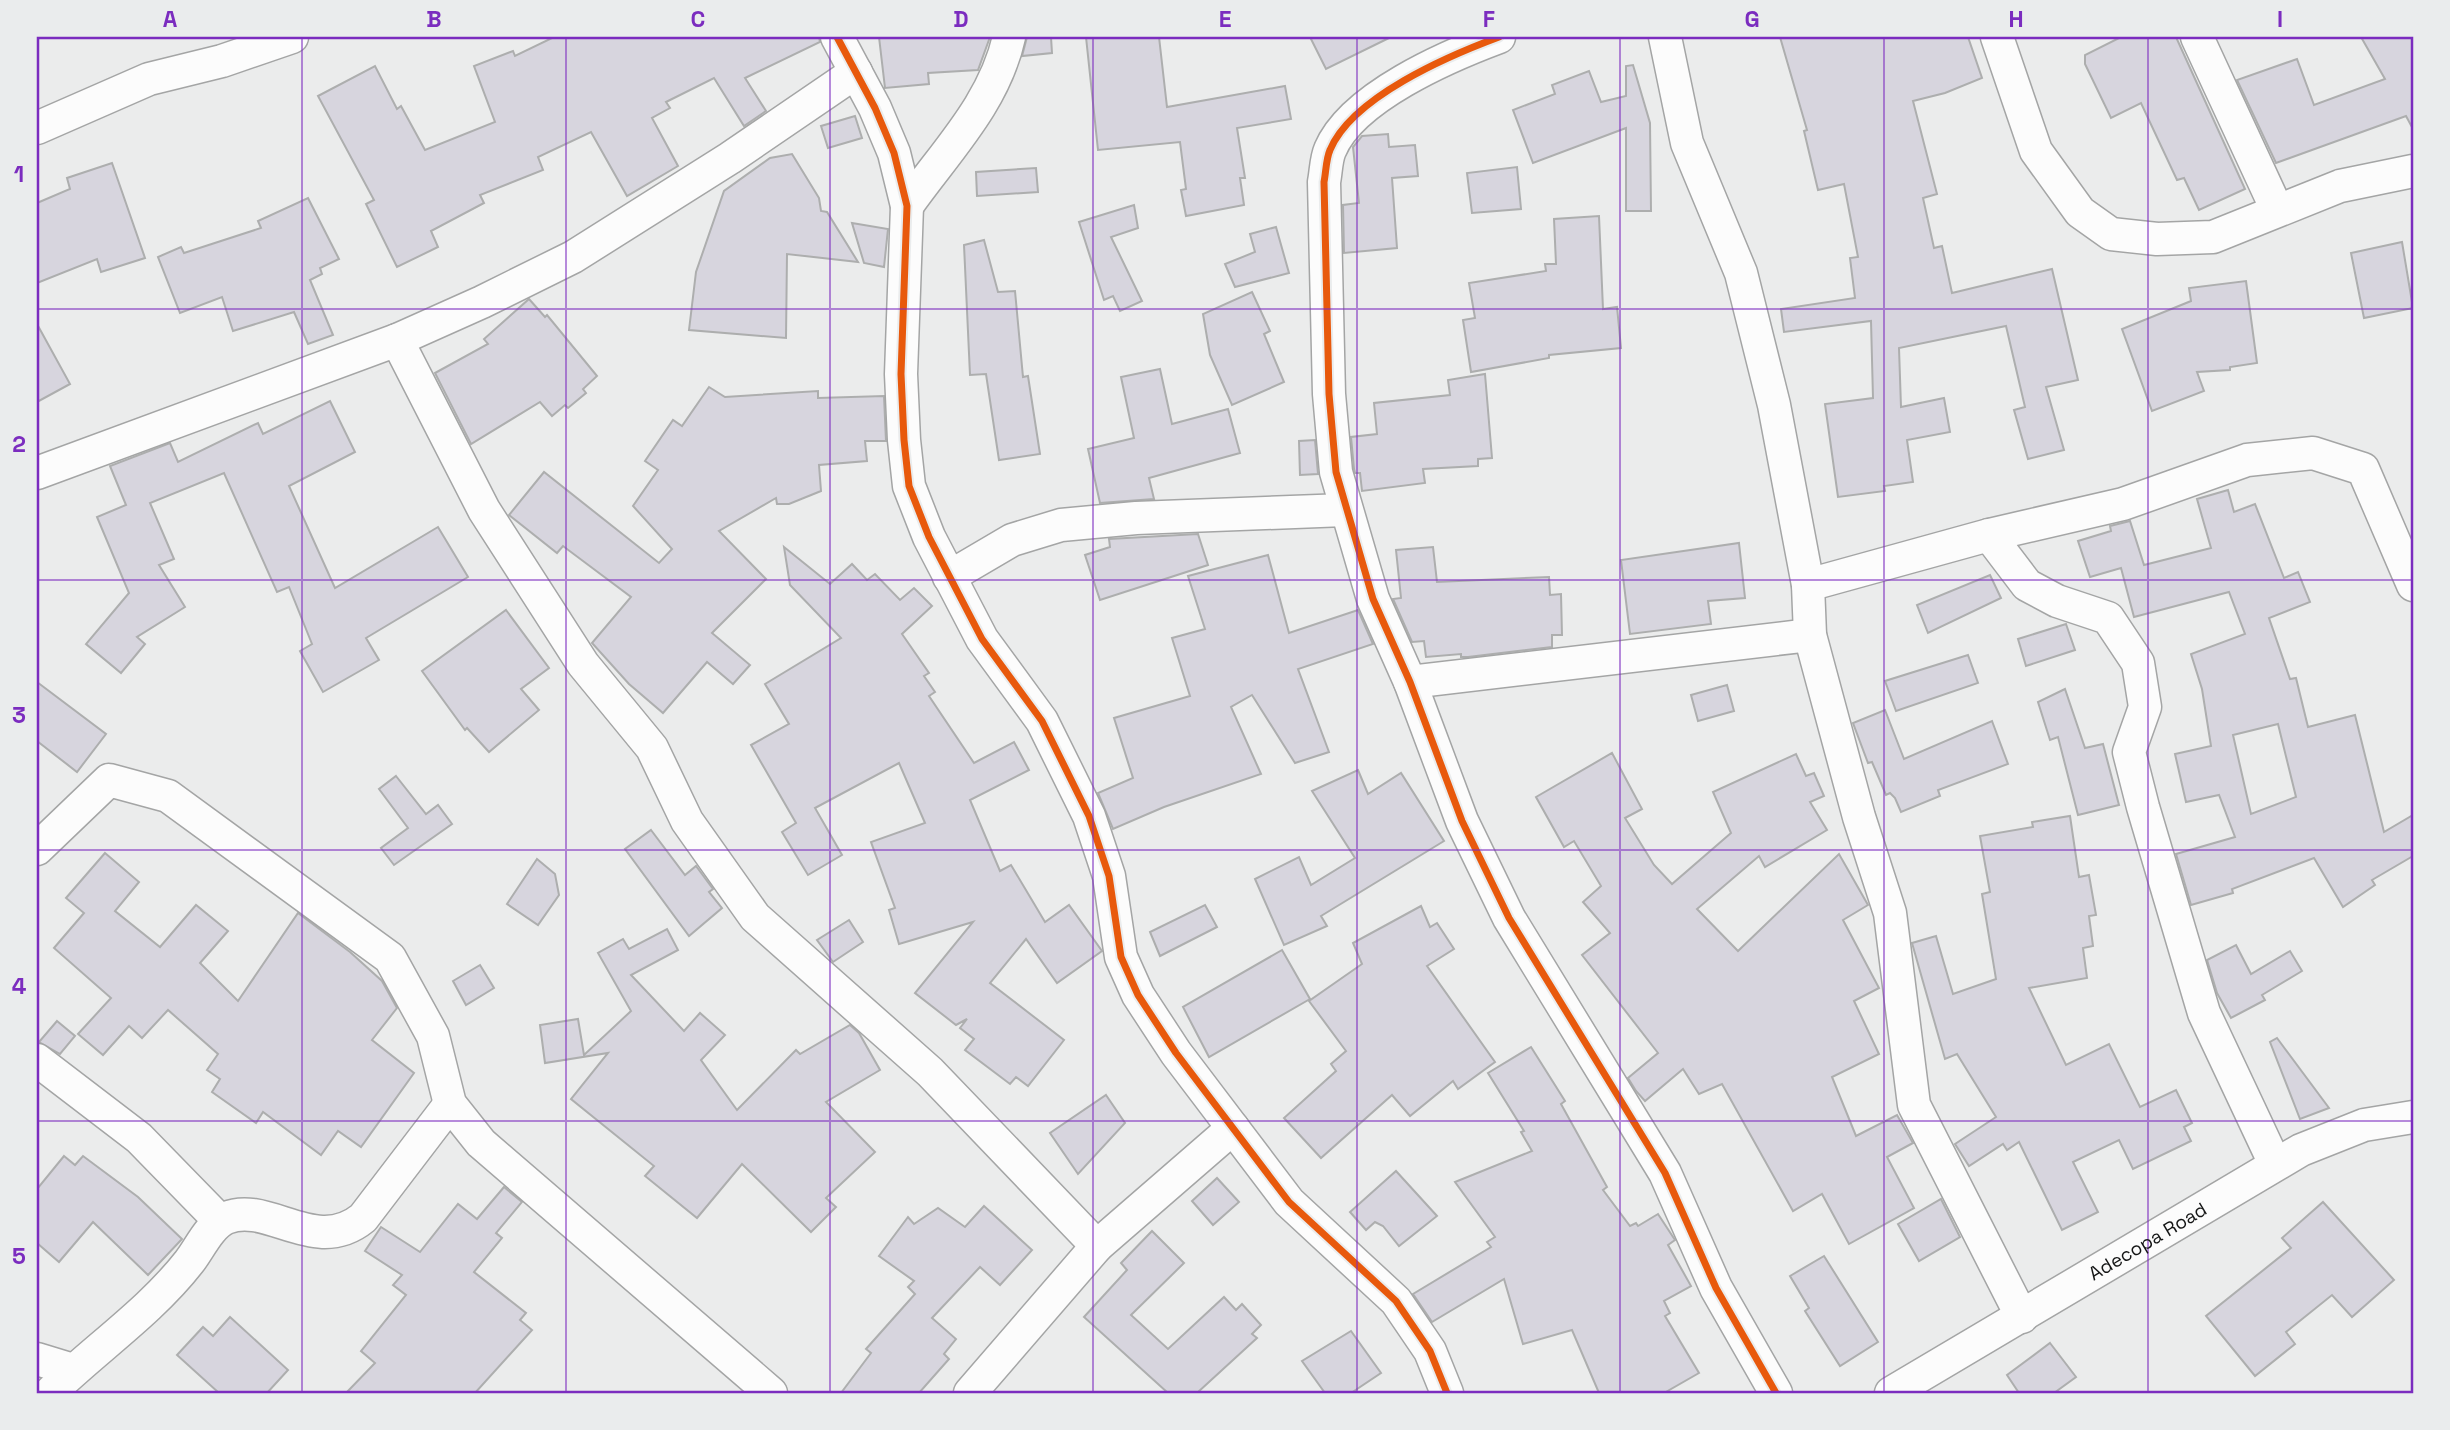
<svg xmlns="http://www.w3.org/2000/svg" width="2450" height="1430" font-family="'Space Grotesk',sans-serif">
  <rect width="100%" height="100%" fill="#ebecec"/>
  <g fill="#d7d5de" stroke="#adaeae" stroke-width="2" fill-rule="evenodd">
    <polygon points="554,37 819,37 820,42 745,78 766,111 744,126 714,78 666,102 670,108 652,118 678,166 627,196 591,132 538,157 543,170 480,195 484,203 431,231 438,247 397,267 366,204 374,200 318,96 375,66 397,109 401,106 425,150 495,122 474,66 513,51 515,56"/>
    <polygon points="879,37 990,37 978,70 928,73 929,84 885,88"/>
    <polygon points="1027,37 1051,37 1052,53 1022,56"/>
    <polygon points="1086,37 1159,37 1167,107 1285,86 1291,119 1237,128 1245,178 1240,178 1244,205 1186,216 1181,190 1186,189 1180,142 1098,150"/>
    <polygon points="1310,37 1391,37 1326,69"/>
    <polygon points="1780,37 1968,37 1982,78 1945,93 1913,101 1937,194 1923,198 1934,248 1942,246 1952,293 2052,269 2078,380 2046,387 2064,450 2028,459 2014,410 2025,407 2006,326 1899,348 1901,407 1944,398 1950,432 1907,440 1913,482 1884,486 1885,491 1838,497 1825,404 1873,398 1871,321 1784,332 1781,309 1855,298 1850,258 1858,257 1844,184 1818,190 1804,131 1807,130"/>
    <polygon points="2121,37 2176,37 2245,189 2199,210 2184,178 2177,180 2141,103 2111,118 2085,64 2085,55"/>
    <polygon points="2361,37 2413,37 2413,129 2406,116 2276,163 2237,80 2297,59 2314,105 2385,79"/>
    <polygon points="1633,65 1650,123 1651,211 1626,211 1626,128 1533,163 1513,110 1555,94 1552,85 1589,71 1601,102 1626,96 1626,66"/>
    <polygon points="855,116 862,138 828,148 821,126"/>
    <polygon points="1388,134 1389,147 1415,145 1418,176 1392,178 1397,248 1344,253 1343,205 1359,203 1353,147 1362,136"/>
    <polygon points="792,154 819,198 821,211 827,212 858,262 787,254 786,338 689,330 696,272 724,191 770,158"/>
    <polygon points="112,163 145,258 101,272 97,259 37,283 37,203 70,189 67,178"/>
    <polygon points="1517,167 1521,209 1472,213 1467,173"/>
    <polygon points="1036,168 1038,192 977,196 976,172"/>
    <polygon points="308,198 339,259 320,268 322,274 310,280 333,335 308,344 294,312 233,331 222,297 180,313 158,257 181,247 184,253 261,228 258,221"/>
    <polygon points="1134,205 1138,228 1111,237 1142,301 1120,311 1113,296 1104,300 1079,222"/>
    <polygon points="1599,216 1603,309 1617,307 1621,348 1549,355 1549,358 1471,372 1463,320 1475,318 1469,283 1546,271 1545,264 1556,264 1554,219"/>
    <polygon points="852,223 888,229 884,267 864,263"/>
    <polygon points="1276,227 1289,273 1235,287 1225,264 1255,252 1250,234"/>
    <polygon points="984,240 998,292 1015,291 1023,377 1028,376 1040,454 999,460 986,374 970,375 964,245"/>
    <polygon points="2402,242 2413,308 2364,318 2351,253"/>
    <polygon points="2246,281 2257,363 2230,367 2230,370 2197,372 2204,391 2152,411 2122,329 2191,301 2189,288"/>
    <polygon points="1252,292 1270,331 1264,334 1284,382 1232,405 1210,355 1203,314"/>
    <polygon points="529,299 545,317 547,315 597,376 583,389 586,393 568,408 565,405 552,416 540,402 471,444 435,373 488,344 484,339"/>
    <polygon points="37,324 70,384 37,402"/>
    <polygon points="1160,369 1172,424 1228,409 1240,453 1149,478 1154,499 1100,503 1088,449 1134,438 1121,377"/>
    <polygon points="1485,374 1492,458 1478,459 1478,466 1423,469 1425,483 1362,491 1360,473 1355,473 1354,469 1351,437 1377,434 1374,403 1450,395 1448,380"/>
    <polygon points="709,387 725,397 818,391 818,398 884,396 886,441 865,441 867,461 819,465 821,491 789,504 777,504 776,498 719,531 766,579 712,633 750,665 733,684 707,662 663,713 629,684 592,643 631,597 563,546 557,553 509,515 544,472 659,563 672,549 633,506 658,470 645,461 673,420 682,426"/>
    <polygon points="330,401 355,452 289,486 335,588 438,527 468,577 366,638 379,660 323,692 300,651 312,644 289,587 277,592 224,473 150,503 174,559 159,565 185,607 137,637 145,644 121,673 86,644 129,593 97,517 126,505 110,466 170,443 178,462 258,423 263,434"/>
    <polygon points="1315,440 1318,474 1300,475 1299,441"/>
    <path d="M2228,490L2234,512L2255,504L2284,578L2298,572L2310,602L2269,618L2290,679L2296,678L2308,727L2355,715L2384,832L2413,815V856L2372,880L2375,885L2343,907L2314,858L2232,889L2233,893L2191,905L2176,854L2235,837L2219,795L2186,802L2175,754L2211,746L2202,689L2191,654L2245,634L2229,592L2134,617L2121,568L2090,577L2078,541L2111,531L2110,526L2130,521L2144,565L2211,548L2197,499ZM2278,724L2296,797L2251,814L2233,735Z"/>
    <polygon points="1198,534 1208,565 1100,600 1085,555 1110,547 1109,539"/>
    <polygon points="1739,543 1745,598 1708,601 1711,624 1630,634 1621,560"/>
    <polygon points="784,547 830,584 852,564 867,580 875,574 900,600 914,588 932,606 902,634 929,673 924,676 935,692 929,696 974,763 1014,742 1029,770 970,800 1000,871 1011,865 1045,922 1069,905 1102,951 1057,983 1026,939 990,983 1064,1040 1028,1086 1016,1077 1010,1084 965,1050 974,1039 960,1028 967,1019 956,1025 915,993 973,922 899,944 889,910 895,908 871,842 925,823 899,763 815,808 842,855 808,875 782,832 796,823 751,745 789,724 765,684 841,638 790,585"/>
    <polygon points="1433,547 1437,582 1549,577 1550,595 1561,594 1562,635 1552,635 1552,647 1468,657 1461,657 1461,654 1426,657 1424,641 1412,642 1393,599 1401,598 1396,550"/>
    <polygon points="1268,555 1289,633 1358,610 1373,644 1298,669 1329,752 1295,763 1252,695 1231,707 1261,774 1164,807 1113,829 1098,793 1133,778 1114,718 1190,696 1172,638 1205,629 1188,576"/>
    <polygon points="1990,575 2001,598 1928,633 1917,605"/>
    <polygon points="506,610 549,668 521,689 539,710 489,752 467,728 465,730 422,671"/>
    <polygon points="2066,624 2075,650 2026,666 2018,639"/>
    <polygon points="1968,655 1978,683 1896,711 1885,681"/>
    <polygon points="37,682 106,734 77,772 37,741"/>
    <polygon points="1727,685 1734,711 1698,721 1691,695"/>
    <polygon points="2065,689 2085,748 2103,744 2119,805 2078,815 2058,737 2050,740 2038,702"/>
    <polygon points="1885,710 1904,759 1992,721 2008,764 1938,790 1940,796 1901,812 1895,798 1890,793 1886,795 1872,762 1868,763 1853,723"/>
    <polygon points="1612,753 1642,809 1625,818 1654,865 1672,884 1731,833 1713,792 1796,754 1806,776 1814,773 1824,796 1810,802 1827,830 1765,867 1759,856 1697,909 1738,951 1839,854 1868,905 1843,920 1879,988 1854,1001 1879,1054 1832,1077 1856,1136 1897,1115 1913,1143 1887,1157 1914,1208 1849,1244 1822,1194 1793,1211 1722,1084 1699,1094 1683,1069 1645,1101 1636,1091 1628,1078 1658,1053 1582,955 1610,933 1583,902 1601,886 1574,841 1564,847 1536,797"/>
    <polygon points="1358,770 1368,794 1401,773 1444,841 1321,916 1327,926 1284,945 1255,879 1299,857 1311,885 1355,858 1312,791"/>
    <polygon points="396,776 426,814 438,805 452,824 394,865 381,848 408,828 379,789"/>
    <polygon points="2070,816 2079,877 2089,875 2096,915 2089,916 2093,946 2083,948 2087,978 2029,988 2066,1065 2109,1044 2140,1107 2176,1090 2192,1123 2184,1127 2191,1141 2133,1169 2119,1140 2073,1162 2098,1212 2062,1230 2019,1142 2007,1150 2003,1144 1969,1166 1955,1144 1996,1117 1957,1054 1945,1059 1912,943 1936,936 1953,994 1996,979 1982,894 1990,892 1980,836 2033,827 2032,822"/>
    <polygon points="651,830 685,875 696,866 713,889 709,892 722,908 689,936 625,849"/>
    <polygon points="105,853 139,882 115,911 160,947 196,905 228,931 200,963 238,1001 298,913 350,952 382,981 397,1008 372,1040 414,1073 361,1147 338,1131 321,1155 263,1112 256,1123 212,1092 220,1079 207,1070 218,1054 168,1010 142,1038 129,1026 103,1055 78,1034 111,998 54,948 84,913 66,898"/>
    <polygon points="537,859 555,874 559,895 538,925 507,904"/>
    <polygon points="1205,905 1217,927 1160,956 1150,932"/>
    <polygon points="1421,906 1430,927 1437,923 1454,949 1427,966 1495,1062 1458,1089 1453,1081 1410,1116 1392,1095 1321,1158 1284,1118 1336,1071 1331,1064 1346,1051 1309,1001 1362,964 1353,943"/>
    <polygon points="849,920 863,942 833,962 817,940"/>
    <polygon points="667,929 678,950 631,975 684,1031 700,1013 725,1035 701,1060 737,1110 796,1050 800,1054 850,1025 859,1033 880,1070 826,1102 875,1152 826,1198 836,1207 811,1232 742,1164 697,1218 645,1176 654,1166 571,1099 608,1053 545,1063 540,1025 578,1019 584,1055 631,1011 598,953 623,939 629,949"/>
    <polygon points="2236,945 2251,974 2290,951 2302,971 2262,995 2265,1000 2231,1018 2217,993 2207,960"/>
    <polygon points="1282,950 1310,999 1209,1057 1183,1007"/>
    <polygon points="480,965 494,988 466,1005 453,981"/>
    <polygon points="57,1021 75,1036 60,1054 39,1042"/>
    <polygon points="2277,1038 2329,1108 2300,1119 2270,1042"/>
    <polygon points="1531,1047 1565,1101 1561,1104 1607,1187 1603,1190 1630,1226 1636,1223 1638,1226 1658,1214 1675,1240 1668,1245 1691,1286 1664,1301 1670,1313 1665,1316 1699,1373 1664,1393 1599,1393 1572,1330 1523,1344 1504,1279 1432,1322 1413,1294 1491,1247 1487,1242 1495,1237 1455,1182 1532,1151 1521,1132 1524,1131 1488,1073"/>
    <polygon points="1106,1095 1125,1123 1078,1174 1050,1133"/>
    <polygon points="64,1156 75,1165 83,1156 138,1197 182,1239 148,1275 93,1222 59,1262 37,1243 37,1189"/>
    <polygon points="1396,1171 1437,1216 1399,1246 1383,1226 1375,1222 1366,1230 1350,1212"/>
    <polygon points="1217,1178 1239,1202 1213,1225 1192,1201"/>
    <polygon points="504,1187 522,1202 496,1233 502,1238 474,1272 526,1313 520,1320 532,1330 475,1393 346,1393 375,1363 361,1351 406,1295 393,1285 402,1275 365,1251 381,1227 420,1252 458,1204 477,1219"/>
    <polygon points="1941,1199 1960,1237 1919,1261 1898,1224"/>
    <polygon points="2323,1202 2394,1280 2352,1317 2332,1295 2286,1332 2295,1344 2255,1376 2206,1316 2291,1248 2282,1238"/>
    <polygon points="984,1206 1032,1250 1000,1285 980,1267 932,1318 956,1339 944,1354 949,1359 919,1393 841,1393 871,1353 866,1349 915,1294 908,1287 914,1281 879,1256 908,1217 914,1224 938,1208 965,1227"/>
    <polygon points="1152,1231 1184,1263 1131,1315 1168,1349 1224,1297 1236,1310 1242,1304 1261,1325 1252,1334 1257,1338 1197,1393 1168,1393 1084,1317 1127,1270 1121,1263"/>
    <polygon points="1824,1256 1878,1342 1840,1366 1805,1311 1809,1308 1790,1276"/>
    <polygon points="230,1317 288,1370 267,1393 219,1393 177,1355 203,1327 213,1336"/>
    <polygon points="1351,1331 1381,1373 1351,1393 1325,1393 1302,1361"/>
    <polygon points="2050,1343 2076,1377 2054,1393 2019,1393 2007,1375"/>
  </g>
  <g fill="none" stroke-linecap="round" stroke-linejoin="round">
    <g stroke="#a4a5a5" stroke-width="35">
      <g id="minor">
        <polyline points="837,37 875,108 894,153 907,206 901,374 904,440 909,486 929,537 982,639 1042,721 1089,816 1109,876 1121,957 1138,995 1176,1053 1289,1202 1396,1301 1430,1351 1447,1393"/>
        <path d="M1499,37C1448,56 1352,97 1330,150C1326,159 1326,172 1324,182L1329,394L1336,472L1373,599L1410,682L1462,821L1509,918L1665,1173L1716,1288L1776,1393"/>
        <polyline points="1665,37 1687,143 1741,273 1774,405 1808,585 1810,635 1859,817 1890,913 1914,1105 2022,1317"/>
        <polyline points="1997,37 2036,151 2080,212 2111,234 2157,239 2213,237 2340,186 2413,171"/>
        <polyline points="2197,37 2277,210"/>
        <polyline points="37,128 149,79 222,61 292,37"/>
        <path d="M907,206C945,152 994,104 1009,37"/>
        <polyline points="397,340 484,510 583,664 652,748 687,821 755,917 930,1072 1097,1246"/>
        <polyline points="37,473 397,340 482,302 573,257 730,158 856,72"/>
        <polyline points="1989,535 2027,585 2057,601 2108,618 2138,663 2145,707 2129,752 2143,807 2204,1013 2275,1164"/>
        <polyline points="949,577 1012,540 1061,525 1136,518 1345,510"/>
        <polyline points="1808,585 1989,535 2123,504 2247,460 2313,453 2363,469 2413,585"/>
        <polyline points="1410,682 1810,635"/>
        <polyline points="37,849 109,780 168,796 390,958 433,1036 450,1104 481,1143 771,1393"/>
        <polyline points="37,1060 139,1138 220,1221"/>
        <polyline points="37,1359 73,1370"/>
        <path d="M50,1393C95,1349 150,1312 189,1262C200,1248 209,1226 226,1218C268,1200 315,1257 363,1218L450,1104"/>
        <polyline points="970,1393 1097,1246 1233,1128"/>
        <path id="s1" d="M1891,1393L2301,1150L2364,1125L2413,1117"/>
      </g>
    </g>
    <use href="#minor" stroke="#fcfcfc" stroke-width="32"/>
    <g stroke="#eaeced" stroke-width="11">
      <g id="cycleway">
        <polyline points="837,37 875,108 894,153 907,206 901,374 904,440 909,486 929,537 982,639 1042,721 1089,816 1109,876 1121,957 1138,995 1176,1053 1289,1202 1396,1301 1430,1351 1447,1393"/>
        <path d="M1499,37C1448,56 1352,97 1330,150C1326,159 1326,172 1324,182L1329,394L1336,472L1373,599L1410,682L1462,821L1509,918L1665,1173L1716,1288L1776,1393"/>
      </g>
    </g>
    <use href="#cycleway" stroke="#e8590c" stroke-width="7"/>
  </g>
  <path fill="none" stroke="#7b2cbf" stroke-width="2" stroke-opacity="0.55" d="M302,37V1393M566,37V1393M830,37V1393M1093,37V1393M1357,37V1393M1620,37V1393M1884,37V1393M2148,37V1393M37,309H2413M37,580H2413M37,850H2413M37,1121H2413"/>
  <g text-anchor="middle" stroke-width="6" stroke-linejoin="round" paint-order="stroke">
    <g font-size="19" fill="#151616" stroke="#eaeced">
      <text dy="7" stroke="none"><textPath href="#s1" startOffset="298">Adecopa Road</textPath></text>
    </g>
  </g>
  <rect width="2450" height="1430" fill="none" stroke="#eaeced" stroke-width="77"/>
  <rect x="38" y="38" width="2374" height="1354" fill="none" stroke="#7b2cbf" stroke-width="2.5"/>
  <g font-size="23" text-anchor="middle" font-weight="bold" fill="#7b2cbf">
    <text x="170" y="27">A</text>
    <text x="434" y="27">B</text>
    <text x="698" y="27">C</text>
    <text x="961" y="27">D</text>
    <text x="1225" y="27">E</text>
    <text x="1489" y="27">F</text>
    <text x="1752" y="27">G</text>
    <text x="2016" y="27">H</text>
    <text x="2280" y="27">I</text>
    <text x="19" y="182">1</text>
    <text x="19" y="452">2</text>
    <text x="19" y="723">3</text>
    <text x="19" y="994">4</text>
    <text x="19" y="1264">5</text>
  </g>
</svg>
